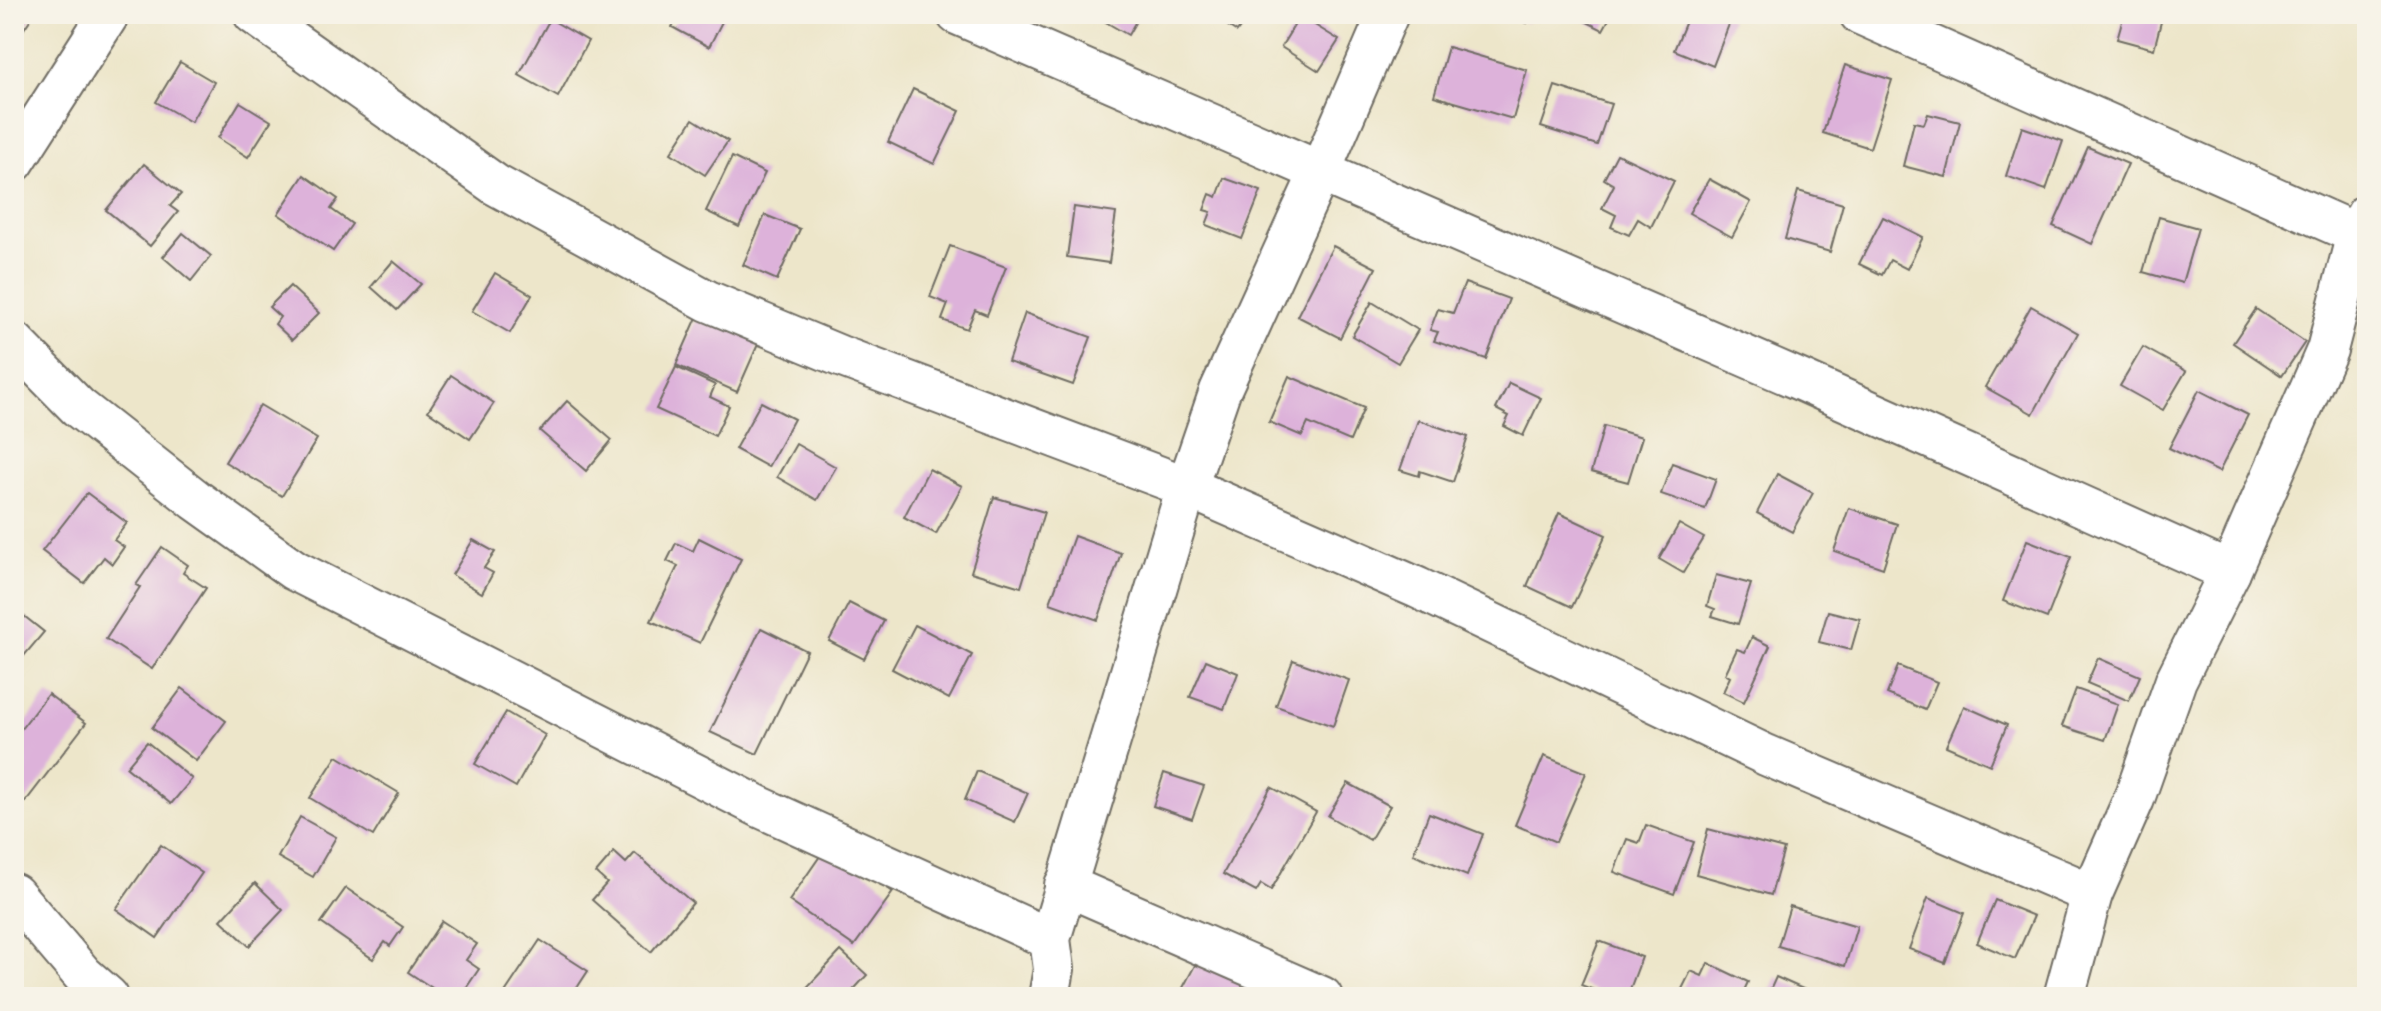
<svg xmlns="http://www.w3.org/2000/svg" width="2381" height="1011" font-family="Cardo,serif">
  <rect width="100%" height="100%" fill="#f7f3e8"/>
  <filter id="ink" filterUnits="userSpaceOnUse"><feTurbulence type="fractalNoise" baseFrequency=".0125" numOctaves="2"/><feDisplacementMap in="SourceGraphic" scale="16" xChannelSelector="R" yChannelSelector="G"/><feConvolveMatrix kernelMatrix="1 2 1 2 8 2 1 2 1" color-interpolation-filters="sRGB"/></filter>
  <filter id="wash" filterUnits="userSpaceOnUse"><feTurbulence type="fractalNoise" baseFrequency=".006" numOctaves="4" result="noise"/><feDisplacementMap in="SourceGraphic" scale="32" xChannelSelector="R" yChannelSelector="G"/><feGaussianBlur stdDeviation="1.8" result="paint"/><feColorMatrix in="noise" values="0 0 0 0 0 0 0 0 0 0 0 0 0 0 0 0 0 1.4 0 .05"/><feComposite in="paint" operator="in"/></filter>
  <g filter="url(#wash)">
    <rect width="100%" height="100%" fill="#ede6ca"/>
    <g id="blocks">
      <g fill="#ddb2da">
        <polygon points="14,14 34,14 17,39 14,37"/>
        <polygon points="679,14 726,14 709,47 672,27"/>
        <polygon points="1092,14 1140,14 1128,35"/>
        <polygon points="1210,14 1250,14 1237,32"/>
        <polygon points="1505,14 1531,14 1527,23"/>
        <polygon points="1571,14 1612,14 1603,30"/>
        <polygon points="1689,14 1718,14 1731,19 1713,66 1674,50"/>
        <polygon points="2124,14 2163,14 2154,49 2117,39"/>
        <polygon points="1300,16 1339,40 1319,71 1281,47"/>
        <polygon points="550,19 588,41 558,97 519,75"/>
        <polygon points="1448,47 1527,70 1513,119 1434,96"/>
        <polygon points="180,62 214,82 191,122 156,102"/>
        <polygon points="1845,65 1892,80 1870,148 1823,133"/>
        <polygon points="1555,86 1611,104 1597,145 1541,127"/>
        <polygon points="913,89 960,111 934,164 888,142"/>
        <polygon points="240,102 271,121 248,157 218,138"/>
        <polygon points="1928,114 1960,122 1946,177 1903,166 1914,122 1924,124"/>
        <polygon points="693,119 728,141 705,175 671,153"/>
        <polygon points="2022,127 2063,141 2046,190 2006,176"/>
        <polygon points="2088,147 2128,164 2092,244 2053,226"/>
        <polygon points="1617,154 1674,181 1651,227 1638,219 1629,235 1611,227 1616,215 1602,208 1614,185 1604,179"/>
        <polygon points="732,157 765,173 739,227 706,211"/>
        <polygon points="144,164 181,194 170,206 178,212 150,246 106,210"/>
        <polygon points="304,175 338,199 331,209 352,224 333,251 278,214"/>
        <polygon points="1224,178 1261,191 1242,239 1206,225 1211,212 1204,210 1210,194 1217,197"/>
        <polygon points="1709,179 1751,202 1732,237 1689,213"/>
        <polygon points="1798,191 1843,204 1830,252 1785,239"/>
        <polygon points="1074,207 1116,213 1109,263 1067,257"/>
        <polygon points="765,215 800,229 777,280 743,265"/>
        <polygon points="1883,217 1923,237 1907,269 1890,260 1882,275 1859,264"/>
        <polygon points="2159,217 2198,228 2182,283 2143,272"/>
        <polygon points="183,233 211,256 191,281 163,257"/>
        <polygon points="950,246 1006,267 987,315 975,310 967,329 942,320 948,304 930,297"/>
        <polygon points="1333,246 1376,268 1340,338 1297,316"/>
        <polygon points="393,261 421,284 397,310 371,287"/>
        <polygon points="495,273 532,295 510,333 472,311"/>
        <polygon points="1465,283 1509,299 1486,359 1434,341 1438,332 1430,330 1438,309 1453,313"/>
        <polygon points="290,286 319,313 292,340 275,324 280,317 269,307"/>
        <polygon points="1372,302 1418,330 1398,363 1352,336"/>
        <polygon points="2031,306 2078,333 2033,414 1985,387"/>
        <polygon points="2256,309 2305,342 2282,376 2233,343"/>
        <polygon points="1025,313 1091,337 1073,385 1008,362"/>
        <polygon points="698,315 759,342 737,392 676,365"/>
        <polygon points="2143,347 2186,371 2163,410 2120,386"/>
        <polygon points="676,367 715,385 710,397 729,406 715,436 656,409"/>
        <polygon points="451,375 494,403 470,439 428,411"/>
        <polygon points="1289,376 1364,408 1350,441 1308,423 1302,436 1269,422"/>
        <polygon points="1509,383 1541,398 1523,436 1504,426 1509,416 1496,409"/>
        <polygon points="2199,390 2248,415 2219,472 2169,448"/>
        <polygon points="567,401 612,440 586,471 540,431"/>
        <polygon points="761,402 794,419 768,467 735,449"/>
        <polygon points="260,405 317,439 282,496 225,462"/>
        <polygon points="1418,420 1468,437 1453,482 1420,471 1419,476 1400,470"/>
        <polygon points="1604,426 1642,437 1628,482 1591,472"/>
        <polygon points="796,444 836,467 817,500 777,477"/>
        <polygon points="1672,463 1716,479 1705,509 1661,494"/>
        <polygon points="929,469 962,486 936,534 904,517"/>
        <polygon points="1777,474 1813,493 1792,532 1757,513"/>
        <polygon points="87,493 127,523 114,540 124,547 112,564 104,557 84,583 42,551"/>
        <polygon points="994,497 1044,512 1021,587 971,572"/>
        <polygon points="1849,508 1897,524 1883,568 1834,551"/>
        <polygon points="1559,513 1606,535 1572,607 1527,586"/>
        <polygon points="1679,524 1704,538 1683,573 1659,559"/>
        <polygon points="1074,536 1121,553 1098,620 1050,603"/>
        <polygon points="699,538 741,559 700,643 651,621 678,566 667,561 676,543 693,551"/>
        <polygon points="473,540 495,552 484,568 493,573 482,593 452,575"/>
        <polygon points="2027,540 2071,557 2047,618 2003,601"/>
        <polygon points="162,547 188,565 183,573 206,588 152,669 106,639 140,587 136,585"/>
        <polygon points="1716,575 1751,584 1738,624 1712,616 1715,609 1707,606"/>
        <polygon points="849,603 884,621 864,659 829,641"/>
        <polygon points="14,608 44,632 18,663 14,660"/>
        <polygon points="1828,611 1860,619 1851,650 1819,642"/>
        <polygon points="915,625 972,655 949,699 892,669"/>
        <polygon points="761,628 807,651 757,754 710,732"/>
        <polygon points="1752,637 1770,646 1744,702 1723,692 1730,677 1725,674 1737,649 1745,652"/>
        <polygon points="2098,658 2140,676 2129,701 2087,683"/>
        <polygon points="1206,660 1238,673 1224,709 1190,697"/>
        <polygon points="1293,660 1349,680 1333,726 1276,706"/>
        <polygon points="1898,666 1937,682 1925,710 1887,694"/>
        <polygon points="182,688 226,721 196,761 152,728"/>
        <polygon points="2076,689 2118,704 2105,740 2062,726"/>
        <polygon points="48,694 86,723 16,814 14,813 14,738"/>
        <polygon points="1964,706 2007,725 1990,765 1946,746"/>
        <polygon points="506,712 545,735 516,787 475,764"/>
        <polygon points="147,742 192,779 171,804 126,767"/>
        <polygon points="337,756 399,793 373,836 310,798"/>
        <polygon points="1544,756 1586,773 1556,842 1515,825"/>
        <polygon points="977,771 1028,793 1015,822 965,800"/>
        <polygon points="1164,773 1204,786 1192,819 1153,806"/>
        <polygon points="1348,783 1390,806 1370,840 1328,816"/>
        <polygon points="1271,787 1316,812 1271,890 1261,884 1256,892 1223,874"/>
        <polygon points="1429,813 1483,834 1467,876 1413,854"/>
        <polygon points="300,817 336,837 313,877 278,857"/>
        <polygon points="1646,825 1694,842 1674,894 1614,872 1627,839 1639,843"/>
        <polygon points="1708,829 1784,849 1771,895 1696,874"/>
        <polygon points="161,845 202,873 157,938 116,909"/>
        <polygon points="827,846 893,892 854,946 789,901"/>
        <polygon points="614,852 626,863 635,853 693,903 651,952 592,900 607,883 596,873"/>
        <polygon points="255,883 283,910 249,946 221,920"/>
        <polygon points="346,888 403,927 390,946 385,942 373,959 321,923"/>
        <polygon points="1928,898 1964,913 1945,963 1909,949"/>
        <polygon points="1995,900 2034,916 2015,959 1977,943"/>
        <polygon points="1790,906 1857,926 1845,966 1778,946"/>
        <polygon points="442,921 477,944 466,960 479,969 460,997 446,997 408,972"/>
        <polygon points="540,940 588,971 571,997 502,997"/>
        <polygon points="1599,941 1642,957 1627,997 1612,997 1581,985"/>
        <polygon points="841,951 867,975 847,997 798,997"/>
        <polygon points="1201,954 1266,989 1261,997 1178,997"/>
        <polygon points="1708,963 1748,982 1741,997 1678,997 1691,971 1702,976"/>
        <polygon points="1776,977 1821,997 1767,997"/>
      </g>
    </g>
  </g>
  <g filter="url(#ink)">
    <use href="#blocks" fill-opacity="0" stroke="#6f6c63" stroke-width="2"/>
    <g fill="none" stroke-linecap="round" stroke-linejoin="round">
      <g stroke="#6f6c63" stroke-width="44">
        <g id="minor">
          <polyline points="254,14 496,185 708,301 840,356 1187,487 1418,588 1766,755 2092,894"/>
          <polyline points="957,14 1798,379 2230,572"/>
          <polyline points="1860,14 2357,234"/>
          <polyline points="14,162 109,14"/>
          <polyline points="14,342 78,407 196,500 294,570 760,807 1050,939"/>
          <polyline points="1065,885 1322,997"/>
          <polyline points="14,894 83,975 108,997"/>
          <polyline points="1049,997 1054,969 1050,939 1187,487 1220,391 1320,172 1388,14"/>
          <polyline points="2064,997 2092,894 2134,799 2176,680 2230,572 2327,350 2357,234 2367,214"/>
        </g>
      </g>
      <use href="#minor" stroke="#fff" stroke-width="40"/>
    </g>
  </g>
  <rect width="2381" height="1011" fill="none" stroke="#f7f3e8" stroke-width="48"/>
</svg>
